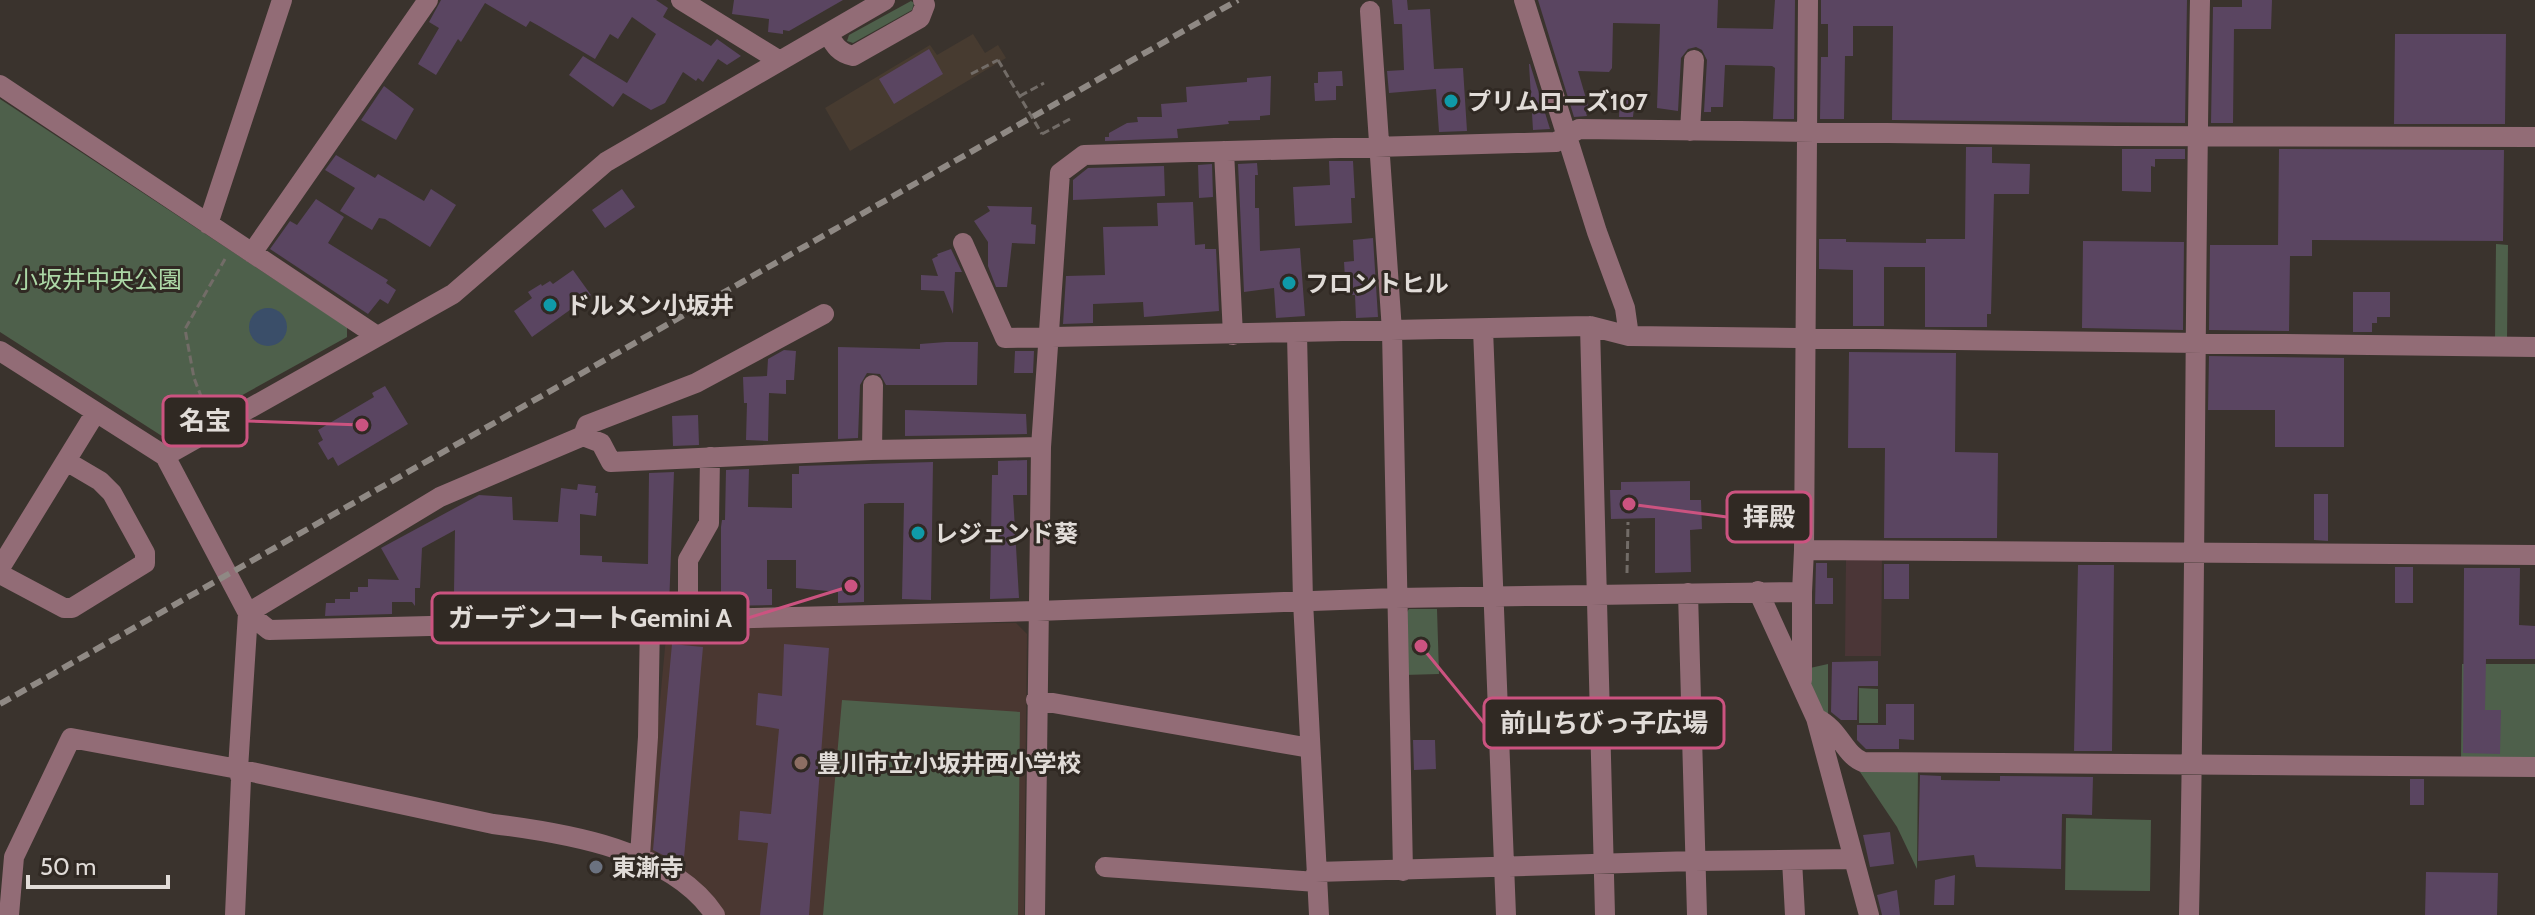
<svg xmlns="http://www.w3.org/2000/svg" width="2535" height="915" font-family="Cabin,'Noto Sans JP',sans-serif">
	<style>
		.built { fill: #473b30 }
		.industrial { fill: #4b3637 }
		.education { fill: #4a3731 }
		.green { fill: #4e604b }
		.water { fill: #3a4e69 }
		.building { fill: #5a4561 }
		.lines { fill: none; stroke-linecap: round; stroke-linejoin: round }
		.path { stroke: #726c67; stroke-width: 3; stroke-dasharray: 8 4; stroke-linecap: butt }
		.minor { stroke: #926c76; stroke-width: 20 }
		.rail { stroke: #8f8984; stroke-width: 6; stroke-dasharray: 12 6; stroke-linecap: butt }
		.path-bridge { stroke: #726c67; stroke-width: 3; stroke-dasharray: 8 4; stroke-linecap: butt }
		.culture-dot { fill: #0f9aa8; stroke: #302923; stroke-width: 3 }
		.education-dot { fill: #8d6e63; stroke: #302923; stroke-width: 3 }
		.worship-dot { fill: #6b7280; stroke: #302923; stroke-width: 3 }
		.labels { text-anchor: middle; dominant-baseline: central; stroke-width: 6; stroke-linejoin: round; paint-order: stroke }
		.poi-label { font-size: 24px; font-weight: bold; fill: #e1dcd8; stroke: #302923; text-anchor: start }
		.park-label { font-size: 24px; fill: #acd8a6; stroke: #302923 }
		.leader { fill: none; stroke: #cb5380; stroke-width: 3 }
		.callout-dot { fill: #cb5380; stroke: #302923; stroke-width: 3 }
		.callout { fill: #302923; stroke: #cb5380; stroke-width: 3 }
		.callout-label { font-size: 26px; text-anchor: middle; font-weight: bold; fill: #e1dcd8 }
	</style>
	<rect width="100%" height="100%" fill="#3a332d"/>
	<path class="built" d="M973,34L985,53L998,45L1006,58L850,151L825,108L930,45L937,55Z"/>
	<path class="industrial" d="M1846,557H1882L1881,656H1845Z"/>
	<path class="education" d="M1016,623L1027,634L1024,915H719L645,861L667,626Z"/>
	<path class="green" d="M911,1L914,3L912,10L853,43L847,41L849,35Z
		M0,99L347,327V337L165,438L0,332Z
		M2496,244L2508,245L2507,340H2495Z
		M1409,609H1437L1439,674L1404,675L1403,618Z
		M1828,664V715L1818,712L1809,694L1810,668Z
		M2462,664H2535V759H2461Z
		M1859,688L1878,689V723H1859Z
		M842,700L1020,712L1018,915H823Z
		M1854,763L1918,767L1917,869L1897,827Z
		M2066,818L2151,820L2150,891L2065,890Z"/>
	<path class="water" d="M249 327a19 19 0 1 1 38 0a19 19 0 1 1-38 0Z"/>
	<path class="building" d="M441,0H656L668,8L663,17L711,46L717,39L741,56L727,65L718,59L703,82L698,78L696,81L683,72L665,103L651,110L623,93L613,107L569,75L583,56L627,83L656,34L632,17L618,39L610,34L595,59L539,26L530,21L526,27L485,3L461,42L458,39L436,75L418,64L439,28L429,22Z
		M734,0H843L789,31L783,30V34L768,32L769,19L732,14Z
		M1392,0H1407L1408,10L1430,9L1434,69L1463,68L1467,131L1439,132L1436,89L1389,93L1387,71L1404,70L1402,24H1394Z
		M1538,0H1718L1717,28L1773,29L1775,0H1795L1794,119H1773L1775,68L1772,66L1725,65L1723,107H1711V112H1704L1707,60L1702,50L1696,47L1688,49L1681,58L1678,111L1657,108L1660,24L1613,23L1612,68L1609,72L1578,71L1590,112L1586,113L1587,116L1574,117Z
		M1821,0H2187L2185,123L1892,120L1893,26H1853V56H1845L1844,119H1820L1821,57H1828V24H1821Z
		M2242,0H2272L2271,29H2234L2233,123H2211L2213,7H2242Z
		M2395,34H2506L2505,124H2394Z
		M929,49L943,74L894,104L879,79Z
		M1529,64H1530L1550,129L1533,130Z
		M1342,71L1343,86H1336V100L1315,101L1314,83H1318V72Z
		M1271,76L1270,115L1260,116V120L1228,121L1229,124L1177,129L1178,138L1105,141V137H1109V133L1127,123L1138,122L1137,117H1162L1161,104L1187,102L1186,87L1247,82V78Z
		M384,86L414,109L396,140L361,120Z
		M1620,96L1635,97L1633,117H1619Z
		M1966,147H1992V163L2030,164L2029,194H1994L1991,314H1987V327H1925V267H1884V326H1853V270L1819,269V239H1846V242L1926,243V239H1965Z
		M2122,149H2185V159H2155V167L2151,166V192L2122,191Z
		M2279,149L2504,150L2503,241L2312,240V256H2290L2289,331L2209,330L2210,245H2278Z
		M336,155L375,178L378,174L424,201L431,189L456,205L430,247L385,219L379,218L372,230L340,211L355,188L325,170Z
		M1329,161H1353L1355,198H1351L1352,223L1295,226L1293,187L1330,185Z
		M1257,163L1258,175H1255V208H1259L1260,251L1300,248L1305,316L1276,318L1274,288L1244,292L1238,164Z
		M1212,164L1213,197L1199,198L1198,165Z
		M1164,166L1165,196L1073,200V180L1088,168Z
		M622,189L635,207L605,228L592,210Z
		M316,199L344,217L328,243L388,280L386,283L396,290L388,304L380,299L368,314L270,249L290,221L297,225Z
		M1193,202L1195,245L1205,244V249H1216L1219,311L1144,317L1143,302L1093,304V323L1063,324L1066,276L1105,275L1103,227L1158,226L1157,203Z
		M987,206L1032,207L1031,224L1036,225L1035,244L1012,243L1007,287H996L988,266V242L974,221L990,211Z
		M1373,238L1378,317L1356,318L1355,295H1346L1344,262L1354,261L1353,240Z
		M2083,241L2184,242L2183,330L2082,328Z
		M951,249L962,272H955L953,314L944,291L921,290V275L938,276L932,259L938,256L937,254Z
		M573,270L591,295L532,337L514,311L532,298L528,292L541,284L542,286L550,281L553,284Z
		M2353,292H2390V317H2377V323H2372V332H2353Z
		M946,342H978L977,385H886L880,374L867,373L860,385L858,438L838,439V347L920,349V344Z
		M784,350L796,351L794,380H786V394L769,393L768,441L746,440L747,403H744L743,377L767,376L768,359Z
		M1015,351H1034L1033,373H1014Z
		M1849,352L1956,353L1955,452L1998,453L1997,538H1884L1885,448H1848Z
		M2209,356L2344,358V447H2275V410H2208Z
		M385,386L408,424L338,466L333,457L328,460L318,443L323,440L318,430L374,397L372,393Z
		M905,410L1026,414L1027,434L905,436Z
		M698,415L699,445L673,446L672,416Z
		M1027,460V495H1013L1019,598L990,599L992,475H998V461Z
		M933,462L931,600L902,599L904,503H869L864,504V602L838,603V592L796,588V560H767V589H772V605L721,606V527L722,520H725L726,470L749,469L748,507L792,508V474H799V466Z
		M674,472L669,607L648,608V600L603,598L600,609L553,610L554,596L454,592L455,530L422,548L420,588H415V606L412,602H392V614L325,616L326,603H335V599H350V592H358V587H368V579L399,580L381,548L479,495L512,497L513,520L558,522L561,488L577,490L578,484L596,486L595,493H598L596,516L580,514V555L602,556V562L648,564L649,473Z
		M1690,481V500H1701L1702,529L1690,530L1691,572L1655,573V518L1611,519L1610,490H1621V482Z
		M2314,494H2328V541L2314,540Z
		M1816,563H1827V578H1833V604H1815Z
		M1884,564H1909V599H1884Z
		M2078,565H2114L2112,751H2074Z
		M2395,567H2413V603H2395Z
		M2464,568H2520L2519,625L2535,626V659H2486L2485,710H2501L2500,754L2463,753Z
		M672,644L703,647L684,858L667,857L653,850Z
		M784,644L829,648L809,915H760L768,843L738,840L740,811L771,814L779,729L756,725L758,693L782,696Z
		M1878,661V686H1858L1857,720H1841L1831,712L1832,662Z
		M1886,704H1914V740L1899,739V749H1866L1857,740V725H1886Z
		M1413,740H1435L1436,769L1414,770Z
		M1920,775L1941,776V780L2000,781V776L2093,777L2092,815L2062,814L2061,869L1976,867L1974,855L1918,861Z
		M2410,779H2424V805H2410Z
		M1890,832L1894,864L1870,867L1863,835Z
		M2426,872L2498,873L2497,915H2425Z
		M1955,875L1954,905H1934L1935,880Z
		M1897,890L1900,915H1882L1877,895Z"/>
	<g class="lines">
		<path class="path" d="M971,74L998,60
			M1020,96L1044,83
			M1042,134L1070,119
			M206,409L194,378L185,329L225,259
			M1627,573L1628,522"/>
		<path class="minor" d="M681,0L780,61
			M1524,0L1597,232L1625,308L1629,336
			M1370,11L1392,331L1403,871
			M828,34C835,46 839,53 853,56L920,18L925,5L923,0
			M0,85L377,336
			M1690,131L1694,60
			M1224,151L1233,335
			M208,224L282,0
			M963,243L1005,338L1590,326L1629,336L2535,347
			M252,253L428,0
			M1590,326L1605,915
			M1483,329L1506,915
			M1297,334L1303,601L1319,915
			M0,351L165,456L248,613L269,630L1037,611L1396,598L1802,592L1804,550L2535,555
			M583,436L587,425L696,383L824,314
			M872,450L873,385
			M165,456L453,294L606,162L885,0
			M1804,550L1808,0
			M0,568L96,412
			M0,574L64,608H72L145,563V553L112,493L100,481L66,461
			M1758,591L1816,718L1869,915
			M1688,593L1697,915
			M688,620V560L709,523L710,457
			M1802,680V592
			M1036,700L1310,748
			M1816,718C1840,729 1844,755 1863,762L2535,767
			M640,856L648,737L650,621
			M1792,860L1795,915
			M1105,867L1317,882
			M1316,872L1694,861L1854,859
			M9,915L14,857L71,738L238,769L493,824C566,833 672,850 715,915
			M235,915L241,779L238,769L248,613L440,497L583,436L601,443L611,462L872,450L1041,447
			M1035,915L1041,447L1060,173L1084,155L1556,142L1579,129L2117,136L2535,137
			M2189,915C2196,610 2194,305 2200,0"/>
		<path class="rail" d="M0,704L1238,0"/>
		<path class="path-bridge" d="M998,60L1042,134"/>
	</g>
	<g class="culture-dot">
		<circle cx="1451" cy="101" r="8"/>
		<circle cx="1289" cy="283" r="8"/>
		<circle cx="550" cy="305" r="8"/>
		<circle cx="918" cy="533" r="8"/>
	</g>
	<circle class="education-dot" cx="801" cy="763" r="8"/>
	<circle class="worship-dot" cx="596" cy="867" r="8"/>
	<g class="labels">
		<g class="poi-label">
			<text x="1467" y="101">プリムローズ107</text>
			<text x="1305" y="283">フロントヒル</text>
			<text x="566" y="305">ドルメン小坂井</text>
			<text x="934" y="533">レジェンド葵</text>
			<text x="817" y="763">豊川市立小坂井西小学校</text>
			<text x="612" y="867">東漸寺</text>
		</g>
		<g class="park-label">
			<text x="98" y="279">小坂井中央公園</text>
		</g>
	</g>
	<path class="leader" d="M362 425L247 421M1629 504L1727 517M851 586L748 618M1421 646L1484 723"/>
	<g class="callout-dot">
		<circle cx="362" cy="425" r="8"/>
		<circle cx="1629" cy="504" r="8"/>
		<circle cx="851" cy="586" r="8"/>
		<circle cx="1421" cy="646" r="8"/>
	</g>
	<g class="callout">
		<rect x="163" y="396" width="84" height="50" rx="8"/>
		<rect x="1727" y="492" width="84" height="50" rx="8"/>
		<rect x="432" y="593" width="316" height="50" rx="8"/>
		<rect x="1484" y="698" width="240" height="50" rx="8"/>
	</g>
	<g class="callout-label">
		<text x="205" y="430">名宝</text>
		<text x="1769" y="526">拝殿</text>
		<text x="590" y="627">ガーデンコートGemini A</text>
		<text x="1604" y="732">前山ちびっ子広場</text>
	</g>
	<path d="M28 875v12h140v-12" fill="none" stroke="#e1dcd8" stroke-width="4"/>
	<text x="40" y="875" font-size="24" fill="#e1dcd8" stroke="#302923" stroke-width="6" paint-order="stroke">50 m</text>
</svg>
